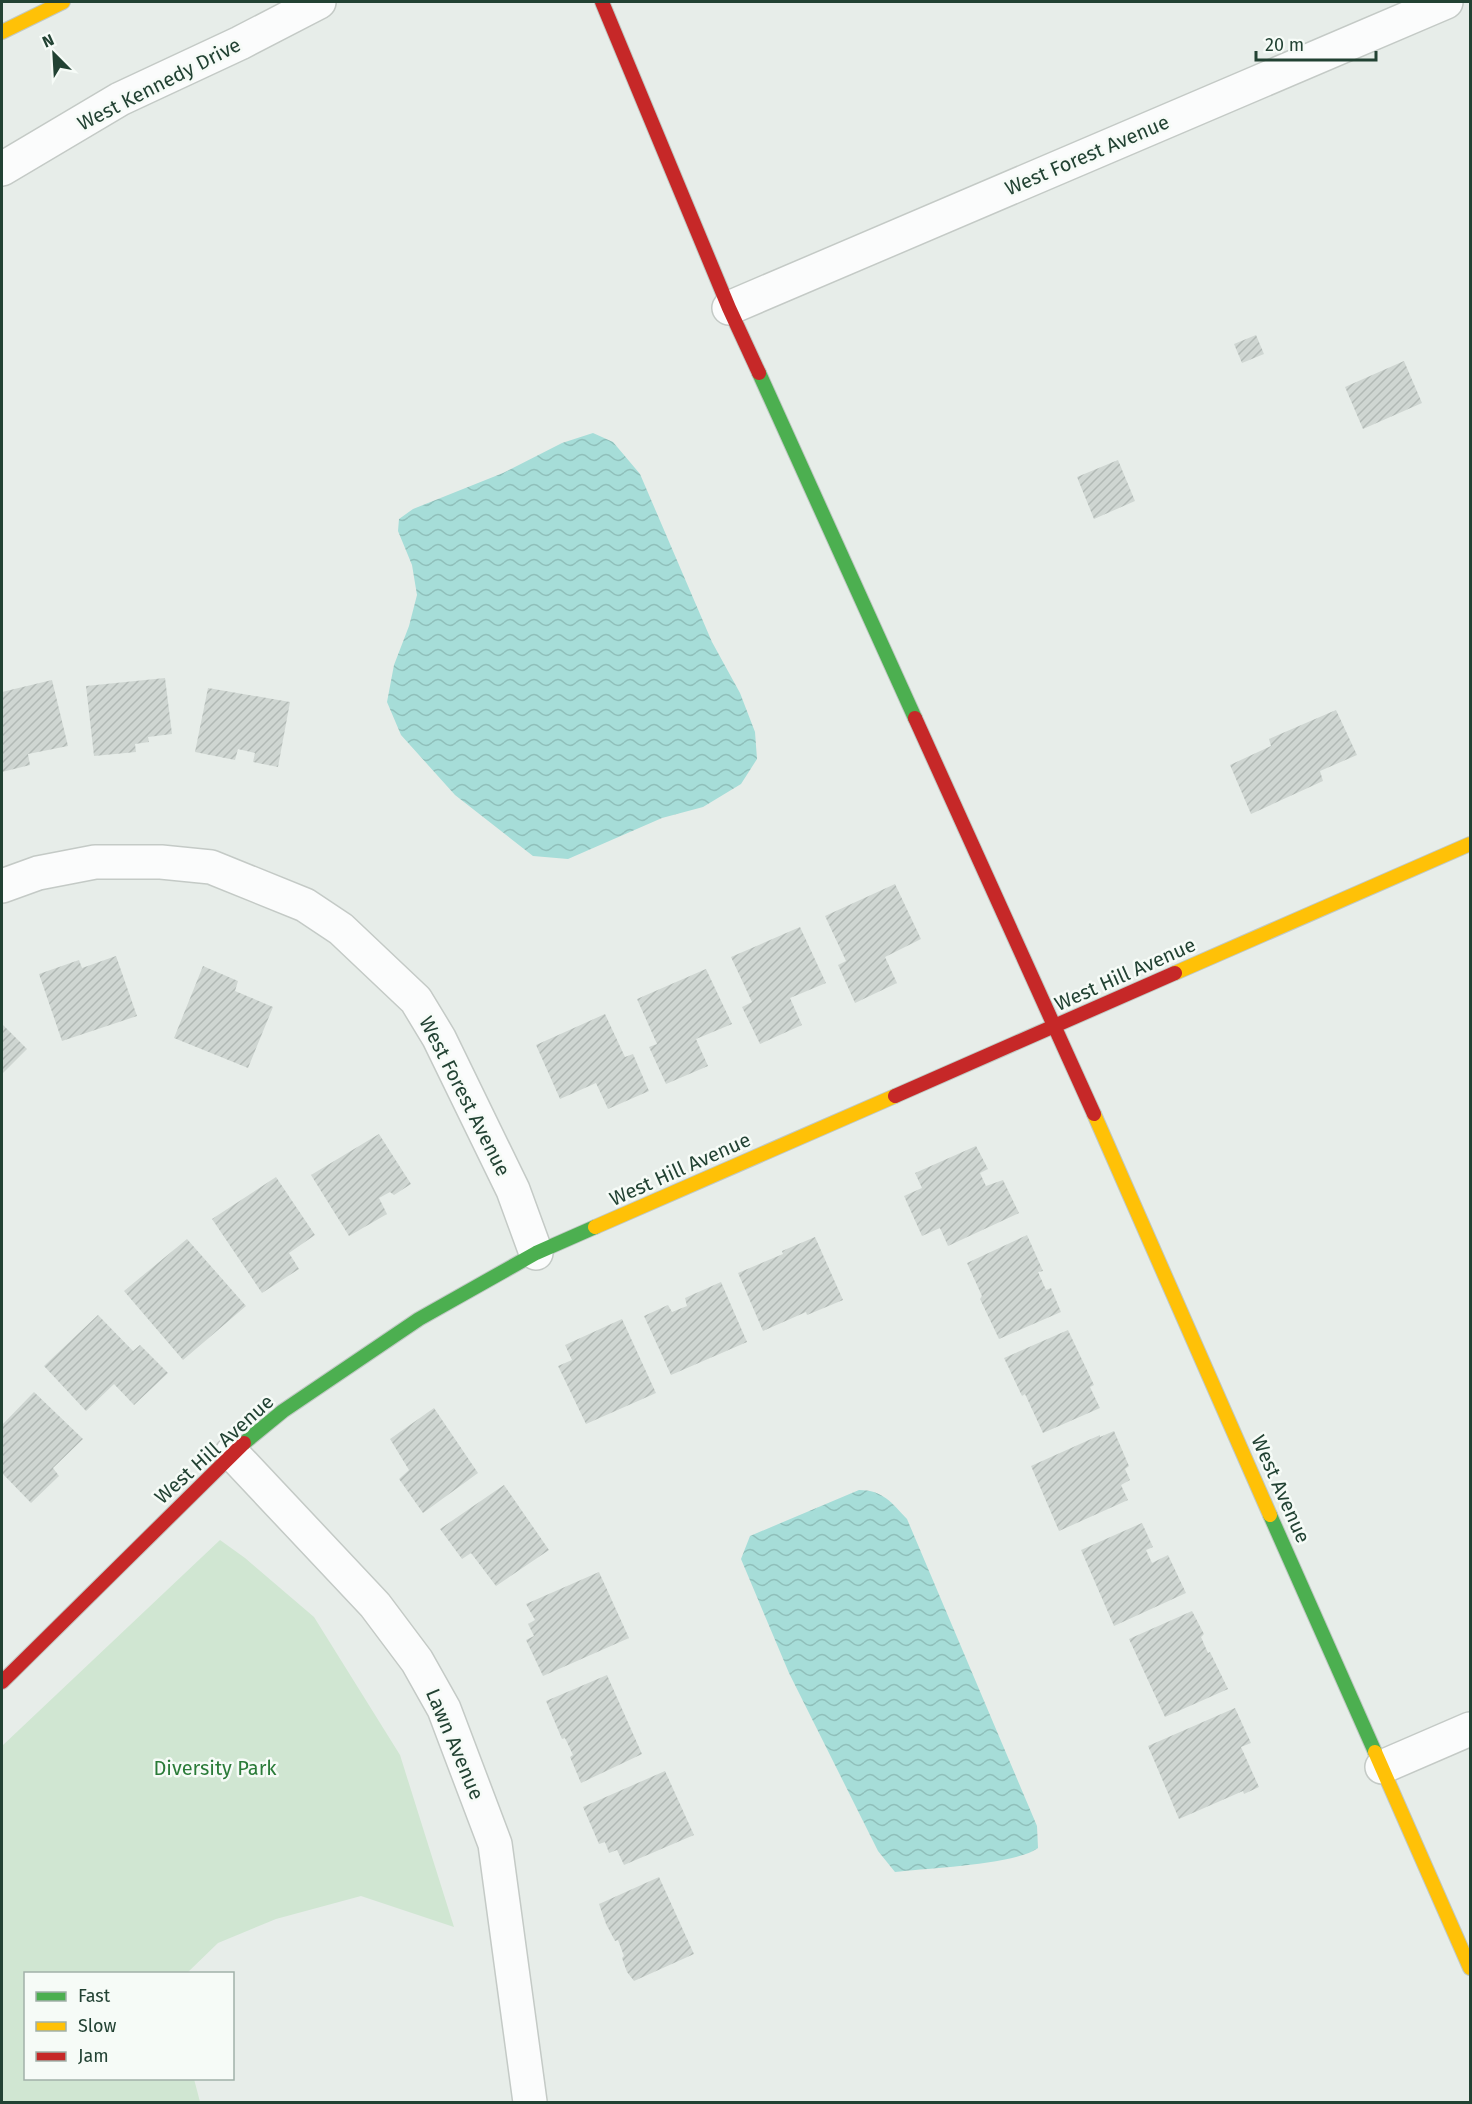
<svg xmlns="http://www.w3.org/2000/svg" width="1472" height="2104" font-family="'Fira Sans',sans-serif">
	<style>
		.park { fill: #d0e6d2 }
		.water { fill: url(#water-waves) }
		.building { fill: url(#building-hatch) }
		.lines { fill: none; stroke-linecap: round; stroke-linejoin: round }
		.street-casing { stroke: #c4cac6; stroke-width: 36 }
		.fast-casing { stroke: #c0c9c4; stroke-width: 16 }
		.slow-casing { stroke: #c0c9c4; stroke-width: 16 }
		.jam-casing { stroke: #c0c9c4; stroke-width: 16 }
		.street { stroke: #fbfcfc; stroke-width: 33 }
		.fast { stroke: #4caf50; stroke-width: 14 }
		.slow { stroke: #ffc107; stroke-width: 14 }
		.jam { stroke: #c62828; stroke-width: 14 }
		.labels { text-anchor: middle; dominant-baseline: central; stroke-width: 5; stroke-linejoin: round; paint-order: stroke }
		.street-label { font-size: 20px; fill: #224233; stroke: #f6fbf7 }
		.park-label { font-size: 20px; fill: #2a7b38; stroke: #f6fbf7 }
	</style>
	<defs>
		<pattern id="water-waves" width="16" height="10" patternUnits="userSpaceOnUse" patternTransform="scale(1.5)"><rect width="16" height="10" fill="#a6ddd8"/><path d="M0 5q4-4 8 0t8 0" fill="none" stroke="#8fbfba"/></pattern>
		<pattern id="building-hatch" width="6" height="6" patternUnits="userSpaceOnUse" patternTransform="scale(1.5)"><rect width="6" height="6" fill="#cfd6d2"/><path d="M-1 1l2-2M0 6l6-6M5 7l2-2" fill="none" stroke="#b1b9b5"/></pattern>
	</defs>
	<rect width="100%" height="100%" fill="#e7ede9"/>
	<path class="park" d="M220,1540L245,1558L314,1617L400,1755L454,1927L361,1896L276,1919L218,1943L187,1973L26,1974V2078L194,2079L200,2102H2V1746Z"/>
	<path class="water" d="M593,433L613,442L640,474L712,642L740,693L755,732L757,759L741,784L703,807L662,818L568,859L533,856L455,795L401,735L387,702L394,665L409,626L417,595L412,565L398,531L399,519L413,509L503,473L562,443Z
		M859,1490C883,1490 892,1503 907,1519L1037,1826L1038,1848C1015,1865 927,1868 895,1872L878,1851L789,1673L741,1559L750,1536Z"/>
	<path class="building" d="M1256,335L1264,354L1242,363L1234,344Z
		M1404,361L1422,403L1363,429L1345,387Z
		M1118,460L1135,501L1094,519L1077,477Z
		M165,678L172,734L148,737L149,742L135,744L136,752L94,756L86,686Z
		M52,680L68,746L28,754L30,765L2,772V692Z
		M208,688L290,702L278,767L253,762L255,753L238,749L235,760L195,752Z
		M1336,710L1357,755L1320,771L1323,781L1251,814L1230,765L1271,746L1269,739Z
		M895,884L921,939L885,957L897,983L855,1003L838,965L846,961L825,916Z
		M800,927L826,983L790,998L802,1025L760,1044L742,1007L752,1002L731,957Z
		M116,956L137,1016L62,1041L39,974L79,960L82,968Z
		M203,966L238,981L235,991L273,1007L248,1068L174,1038Z
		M706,969L732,1024L696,1039L708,1066L666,1084L649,1047L657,1044L637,999Z
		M605,1014L625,1057L633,1054L649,1091L608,1109L596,1083L560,1099L536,1045Z
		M2,1024L27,1049L2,1074Z
		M379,1134L411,1184L394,1195L390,1192L379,1198L387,1214L349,1236L311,1175Z
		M976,1146L988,1169L980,1173L986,1186L1003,1180L1019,1213L948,1246L940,1228L922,1236L904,1196L922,1188L915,1173Z
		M276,1177L315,1235L289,1253L299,1269L262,1293L212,1219Z
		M1027,1235L1043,1271L1038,1272L1046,1290L1051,1288L1061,1312L999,1339L980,1299L982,1296L967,1263Z
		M815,1237L843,1300L807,1315L806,1312L763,1331L738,1273L783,1254L782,1251Z
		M187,1239L246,1306L183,1360L124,1291Z
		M721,1282L747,1342L671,1375L644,1316L668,1305L672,1312L687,1306L685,1298Z
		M98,1315L133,1351L140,1345L168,1373L134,1405L114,1384L86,1411L44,1366Z
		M622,1319L656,1393L586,1424L558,1366L572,1360L565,1345Z
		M1068,1330L1094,1385L1090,1387L1100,1408L1043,1433L1025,1394L1022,1396L1004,1358Z
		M34,1392L83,1439L53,1468L59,1476L31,1503L2,1473V1425Z
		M434,1408L478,1473L423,1513L399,1479L409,1470L390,1439Z
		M1114,1431L1129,1466L1125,1469L1130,1480L1121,1485L1128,1500L1059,1531L1031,1466L1100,1435V1437Z
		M504,1485L549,1550L496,1586L471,1553L462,1559L440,1529Z
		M1142,1523L1153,1547L1146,1550L1152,1563L1168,1555L1186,1593L1114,1626L1081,1550Z
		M599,1572L629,1638L543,1676L526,1640L534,1636L528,1624L535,1620L526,1604Z
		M1192,1611L1204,1634L1201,1637L1208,1653L1210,1652L1228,1689L1165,1717L1129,1639Z
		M607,1675L642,1754L581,1783L570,1757L573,1755L565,1738L562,1739L546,1701Z
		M1235,1708L1251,1743L1241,1747L1259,1787L1244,1794L1243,1791L1179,1819L1148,1746Z
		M665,1771L694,1835L624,1865L617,1850L609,1853L605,1842L599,1844L583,1807Z
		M659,1877L694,1954L634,1981L627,1972L622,1958L624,1956L618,1940L615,1941L606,1924L599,1904Z"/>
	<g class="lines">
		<defs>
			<path id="street" d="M2,169L120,99L240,43L319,2
				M729,308L1446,2
				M2,886L38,873L95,862H161L211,867L305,905L341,929L416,1000L439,1038L513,1190L536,1253
				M232,1453L375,1605L417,1661L444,1709L495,1844L530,2102
				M1382,1767L1470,1729"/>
			<path id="fast" d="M759,373L915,718
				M244,1443L283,1411L419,1319L536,1253L595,1227
				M1270,1515L1375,1752"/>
			<path id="slow" d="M2,32L63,2
				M1175,973L1470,844
				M1094,1114L1270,1515
				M595,1227L895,1096
				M1375,1752L1470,1968"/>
			<path id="jam" d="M602,2L729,308L759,373
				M915,718L1094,1114
				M895,1096L1175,973
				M2,1682L244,1443"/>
		</defs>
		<use href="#street" class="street-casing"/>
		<use href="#fast" class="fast-casing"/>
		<use href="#slow" class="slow-casing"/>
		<use href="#jam" class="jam-casing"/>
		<use href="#street" class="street"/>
		<use href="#fast" class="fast"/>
		<use href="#slow" class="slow"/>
		<use href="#jam" class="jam"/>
	</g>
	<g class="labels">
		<g class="street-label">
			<text transform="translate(159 84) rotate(-27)">West Kennedy Drive</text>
			<text transform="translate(1087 155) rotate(-23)">West Forest Avenue</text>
			<text transform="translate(1125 974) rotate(-24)">West Hill Avenue</text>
			<text transform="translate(465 1096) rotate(63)">West Forest Avenue</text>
			<text transform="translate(680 1169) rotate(-24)">West Hill Avenue</text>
			<text transform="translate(214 1449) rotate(-42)">West Hill Avenue</text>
			<text transform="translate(1281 1489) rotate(66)">West Avenue</text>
			<text transform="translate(455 1744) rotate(67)">Lawn Avenue</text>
		</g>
		<g class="park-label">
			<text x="215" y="1768">Diversity Park</text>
		</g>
	</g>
	<rect width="1472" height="2104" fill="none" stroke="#224233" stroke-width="6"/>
	<rect x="24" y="1972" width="210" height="108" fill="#f6fbf7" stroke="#a1b1a9" stroke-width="1.5"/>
	<rect x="36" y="1992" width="30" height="9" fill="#4caf50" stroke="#a1b1a9" stroke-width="1.5"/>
	<text x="78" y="2002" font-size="18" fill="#224233">Fast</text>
	<rect x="36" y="2022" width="30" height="9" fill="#ffc107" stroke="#a1b1a9" stroke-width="1.5"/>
	<text x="78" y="2032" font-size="18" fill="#224233">Slow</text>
	<rect x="36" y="2052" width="30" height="9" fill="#c62828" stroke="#a1b1a9" stroke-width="1.5"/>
	<text x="78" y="2062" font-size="18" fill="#224233">Jam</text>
	<g transform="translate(54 54) rotate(336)" stroke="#f6fbf7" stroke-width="4.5" paint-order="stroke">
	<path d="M0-4.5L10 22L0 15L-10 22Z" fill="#224233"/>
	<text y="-9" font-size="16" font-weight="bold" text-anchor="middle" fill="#224233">N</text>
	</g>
	<path d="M1256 51v9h120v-9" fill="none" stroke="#224233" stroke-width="3"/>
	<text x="1265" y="51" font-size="18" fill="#224233" stroke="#f6fbf7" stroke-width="4.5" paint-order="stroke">20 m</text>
</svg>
